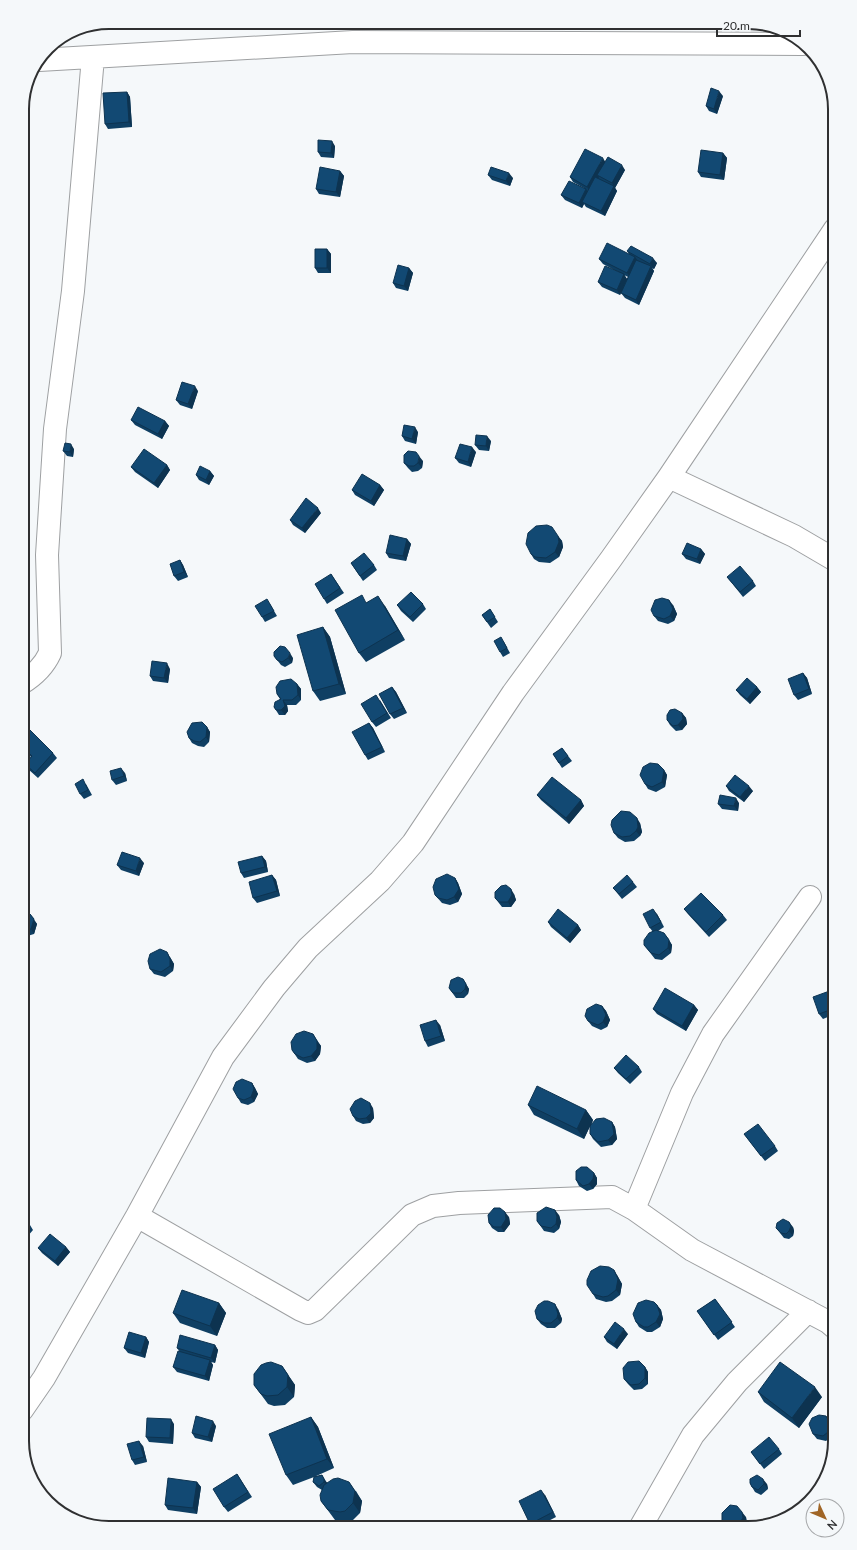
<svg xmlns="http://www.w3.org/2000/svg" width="857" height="1550" font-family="Lato,sans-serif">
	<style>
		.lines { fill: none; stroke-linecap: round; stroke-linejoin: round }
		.minor-casing { stroke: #9ea0a2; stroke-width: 24 }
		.minor { stroke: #fff; stroke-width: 22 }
		.wall { fill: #0f3f63; fill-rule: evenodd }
		.shaded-wall { fill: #0d3350 }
		.building { fill: #124973; stroke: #0d3350 }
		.rim { fill: none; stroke: #2f3031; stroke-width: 2 }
	</style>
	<rect width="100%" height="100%" fill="#f5f8fa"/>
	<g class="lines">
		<defs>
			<path id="minor" d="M39,60L353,42L803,44
				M669,477L794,536L835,560
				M22,683C35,675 44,666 50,653L47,555L55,429L73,291L93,57
				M634,1209L682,1093L713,1034L810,897
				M137,1216L301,1310L308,1313L315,1310L412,1215L433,1206L459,1203L612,1197L634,1209L692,1250L828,1322L835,1328
				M22,1410L44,1378L137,1216L223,1057L274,988L308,948L380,881L413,843L513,693L611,559L669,477L835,229
				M640,1528L693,1435L737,1382L808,1311"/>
		</defs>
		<use href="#minor" class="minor-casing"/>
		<use href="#minor" class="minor"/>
	</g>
	<path class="wall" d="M127,92L130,97L132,127L108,129L105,124Z
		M723,96L717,114L709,111L706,106Z
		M335,146L334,158L321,157L318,152Z
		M723,153L727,158L724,180L701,177L698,172Z
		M605,162L625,170L615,188L617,191L605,216L586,207L584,204L582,208L565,200L561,195L584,188L573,182L570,177Z
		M340,171L344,176L340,197L319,194L316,189Z
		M488,175L513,178L510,186L492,180Z
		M327,249L331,254V273H318L315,268Z
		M627,251L657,263L654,269L652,268L654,271L639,305L625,298L621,293L620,295L602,287L598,282L618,272L603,264L599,259L629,254ZM624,275L628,277L627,279Z
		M409,268L413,273L408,291L396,288L393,283Z
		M198,391L192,409L180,405L176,400Z
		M131,420L165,421L169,426L162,439L135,425Z
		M418,432L416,444L405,441L402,436Z
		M491,441L489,451L479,450L475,445Z
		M74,449L73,457L67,456L63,451Z
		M476,452L471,467L459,463L455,458Z
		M423,461L422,468L418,471L412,472L408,468L404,463Z
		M167,465L170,470L158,488L135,472L131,467Z
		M210,471L214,476L209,485L199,480L196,475Z
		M380,485L384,490L374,506L355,495L352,490Z
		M321,513L305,533L293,525L290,520Z
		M558,536L562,541L563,547L559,557L550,563L539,562L534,559L531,554Z
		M407,539L411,544L406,561L389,558L386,553Z
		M701,549L705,554L700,564L686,559L682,554Z
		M180,560L183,565L188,577L178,581L174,576Z
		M351,563L374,565L377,570L363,581Z
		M331,574L344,593L327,604L324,599Z
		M727,577L753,581L756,586L743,597Z
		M367,602L385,606L405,640L366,662L359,653Z
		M270,604L277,616L265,622L262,617Z
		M423,604L426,609L413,622L401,611L397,605Z
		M673,605L677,614L674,621L668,624L658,621L654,616Z
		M490,609L498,622L491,628L482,615Z
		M323,627L330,637L346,694L320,701L313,691Z
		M504,642L510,653L503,657L500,652Z
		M274,656L293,658L292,663L285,667L281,665Z
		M170,669L168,683L153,681L150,676Z
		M803,673L807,678L812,694L798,700L794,695Z
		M297,684L301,689V700L296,705H287L288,711L285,715H279L274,707L280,699L277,694Z
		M392,687L396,692L407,713L394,719L390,714Z
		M757,687L761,692L750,704L740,695L736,690Z
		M380,700L391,718L376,727L372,722Z
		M682,713L686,718L687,724L682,730L676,731L670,725L667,720Z
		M369,723L373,728L385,752L368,760L365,755Z
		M207,727L210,732L209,742L204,747L198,746L192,743L189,738Z
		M22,729L53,753L57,758L38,778L28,769L25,764L31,757L22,748Z
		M562,748L572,761L562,768L553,754Z
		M664,770L667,775L665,787L656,792L648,789L645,784Z
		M125,773L127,781L116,785L112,780Z
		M86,784L92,795L84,799L80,794Z
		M726,786L753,791L744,802L729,791Z
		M537,795L581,800L584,806L569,824L541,800Z
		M739,803L738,811L722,809L718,804Z
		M640,823L642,832L640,836L634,841L625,842L618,838L614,833Z
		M262,856L266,861L268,872L244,878L241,873Z
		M144,863L139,876L121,870L117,865Z
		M272,875L276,880L280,896L257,903L253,898Z
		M455,878L458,883L462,894L458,902L450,905L442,903L435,895Z
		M633,882L637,887L622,899L613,888Z
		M514,894L516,900L511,907H502L495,898Z
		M684,909L723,915L727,920L709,937L688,914Z
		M22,911L30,914L37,924L34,934L24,937L22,936Z
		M657,914L664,927L658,931L668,938L672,945L671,953L662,960L655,959L644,945L653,932L650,928Z
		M548,922L578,925L581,930L570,943L551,927Z
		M170,957L174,964L173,971L165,977L154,974L150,969Z
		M463,979L469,989L468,994L464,998H456L449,988Z
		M835,989V1014L823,1019L819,1014Z
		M694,1005L698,1010L686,1031L657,1014L653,1009Z
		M602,1006L606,1011L610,1020L607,1027L601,1030L592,1026L588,1021Z
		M440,1025L445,1041L428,1047L425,1041Z
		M313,1034L321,1046L320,1054L315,1061L307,1063L298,1059L292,1050Z
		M639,1067L642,1072L630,1084L618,1073L614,1068Z
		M252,1083L255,1088L258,1094L254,1102L248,1105L241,1103L238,1098Z
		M528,1105L586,1110L593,1120L591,1126L612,1122L615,1127L617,1139L612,1145L601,1147L593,1139L590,1134V1126L584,1139L534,1115Z
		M373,1108L374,1118L370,1123L363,1124L356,1121L353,1116Z
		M744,1134L775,1146L778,1151L765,1161Z
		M594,1173L597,1178V1184L593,1189L587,1191L579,1186L576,1180Z
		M559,1215L561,1222L559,1229L554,1233L544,1231L537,1221Z
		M509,1217L510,1224L504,1232H498L492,1228L489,1223Z
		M22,1218L30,1225L33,1230L27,1237L22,1233Z
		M793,1227L794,1231L793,1236L789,1239L784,1238L776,1228Z
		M66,1247L70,1252L58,1266L42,1253L38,1248Z
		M617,1275L622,1284L620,1295L612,1301L606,1302L596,1299L593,1294Z
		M715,1299L735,1327L718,1340L697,1311Z
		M219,1303L226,1313L217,1336L180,1323L173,1313Z
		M657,1305L661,1310L663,1319L660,1327L652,1332H647L639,1327L636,1322Z
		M558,1309L562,1319L561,1323L555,1328H547L541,1324L537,1319Z
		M628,1334L617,1349L607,1342L604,1337Z
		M146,1337L149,1342L145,1358L128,1353L124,1348Z
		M215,1345L218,1350L215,1363L211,1362L213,1365L209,1381L177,1372L173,1367L180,1352L177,1348Z
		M282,1366L295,1385L294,1397L285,1405L274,1406L268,1404L254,1385Z
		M645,1367L648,1372V1384L642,1389L634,1390L628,1384L624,1379Z
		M758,1392L822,1397L799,1428L764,1402Z
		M311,1417L318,1427L334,1468L314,1477L322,1475L327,1483L356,1491L362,1501L360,1513L352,1521L346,1522L335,1520L321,1501L322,1490L317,1487L313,1482L314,1477L293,1485L286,1475Z
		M174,1424L173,1444L149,1442L146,1437Z
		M216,1426L212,1442L195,1438L192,1433Z
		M834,1428L831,1437L826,1441L817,1439L813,1434Z
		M143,1446L147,1462L135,1465L132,1460Z
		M779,1449L782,1454L764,1469L751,1452Z
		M237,1474L252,1497L228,1512L224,1507Z
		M197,1482L201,1487L197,1514L168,1510L165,1505Z
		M750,1483L767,1484L768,1489L761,1495L755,1492L752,1487Z
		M545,1495L556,1517L535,1528H533L530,1524Z
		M746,1517L747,1524L743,1528H729L726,1526L722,1521Z"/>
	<path class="shaded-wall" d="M719,91L723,96L717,114L714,109Z
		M127,92L130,97L132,127L129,122Z
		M332,141L335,146L334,158L331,153Z
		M723,153L727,158L724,180L720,175Z
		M603,158L606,163L597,175L599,177L591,192L587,187Z
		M622,165L625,170L615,188L612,183Z
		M340,171L344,176L340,197L336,192Z
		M509,173L513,178L510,186L506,181Z
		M614,186L617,191L605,216L601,211Z
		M586,189L589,194L582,202L584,204L582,208L579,203Z
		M327,249L331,254V273L327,268Z
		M635,257L639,262L631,278L627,273Z
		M653,258L657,263L654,269L650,264Z
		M651,266L654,271L639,305L636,300Z
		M409,268L413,273L408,291L404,286Z
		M624,274L627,279L620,295L617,290Z
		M195,386L198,391L192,409L188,404Z
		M165,421L169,426L162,439L158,434Z
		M415,427L418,432L416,444L412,439Z
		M487,436L491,441L489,451L486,446Z
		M71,444L74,449L73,457L70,452Z
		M472,447L476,452L471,467L468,462Z
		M419,456L423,461L422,468L418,463Z
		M167,465L170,470L158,488L154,483Z
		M210,471L214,476L209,485L206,480Z
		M380,485L384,490L374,506L371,501Z
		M318,508L321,513L305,533L302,528Z
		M558,536L562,541L563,547L559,557L555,552Z
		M407,539L411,544L406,561L403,556Z
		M701,549L705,554L700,564L697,559Z
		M180,560L183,565L188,577L184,572Z
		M378,596L385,606L405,640L398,630Z
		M669,600L673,605L677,614L674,621L670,616Z
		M323,627L330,637L346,694L339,684Z
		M290,653L293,658L292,663L288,658Z
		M167,663L170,669L168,683L164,678Z
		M803,673L807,678L812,694L809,689Z
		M297,684L301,689V700L298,695Z
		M392,687L396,692L407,713L403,708Z
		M757,687L761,692L750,704L747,699Z
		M283,700L287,705L288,711L285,715L281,710Z
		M682,713L686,718L687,724L682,730L678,725Z
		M369,723L373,728L385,752L382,747Z
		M207,727L210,732L209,742L206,737Z
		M121,768L125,773L127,781L124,776Z
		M664,770L667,775L665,787L662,782Z
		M749,786L753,791L744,802L740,797Z
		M736,798L739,803L738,811L734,806Z
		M581,800L584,806L569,824L566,818Z
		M637,818L640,823L642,832L640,836L636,831Z
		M262,856L266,861L268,872L265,867Z
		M140,858L144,863L139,876L136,871Z
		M272,875L276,880L280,896L277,891Z
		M455,878L458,883L462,894L458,902L454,897Z
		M511,889L514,894L516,900L511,907L508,902Z
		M653,909L657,914L664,927L661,922Z
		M30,914L37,924L34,934L31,929Z
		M578,925L581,930L570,943L567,938Z
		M664,933L672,945L671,953L668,948Z
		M167,952L174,964L173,971L170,966Z
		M463,979L469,989L468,994L465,989Z
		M694,1005L698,1010L686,1031L682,1026Z
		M602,1006L606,1011L610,1020L607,1027L603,1022Z
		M436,1020L440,1025L445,1041L441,1036Z
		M317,1041L321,1046L320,1054L315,1061L311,1056Z
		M252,1083L255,1088L258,1094L254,1102L251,1097Z
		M370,1103L373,1108L374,1118L370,1123L366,1118Z
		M586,1110L593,1120L584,1139L577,1129Z
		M612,1122L615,1127L617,1139L612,1145L608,1140Z
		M594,1173L597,1178V1184L593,1189L589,1184Z
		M555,1210L559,1215L561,1222L559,1229L556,1224Z
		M505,1212L509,1217L510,1224L504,1232L501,1227Z
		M789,1222L793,1227L794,1231L793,1236L789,1231Z
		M66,1247L70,1252L58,1266L55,1261Z
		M614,1270L617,1275L622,1284L620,1295L616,1290Z
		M219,1303L226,1313L217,1336L210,1326Z
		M555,1304L558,1309L562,1319L561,1323L557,1318Z
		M657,1305L661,1310L663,1319L660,1327L656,1322Z
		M624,1329L628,1334L617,1349L614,1344Z
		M146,1337L149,1342L145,1358L141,1353Z
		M215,1345L218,1350L215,1363L211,1358Z
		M210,1360L213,1365L209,1381L205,1376Z
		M282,1366L295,1385L294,1397L287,1387Z
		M645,1367L648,1372V1384L645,1378Z
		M815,1387L822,1397L799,1428L792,1418Z
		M826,1416L834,1428L831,1437L828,1432Z
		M311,1417L318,1427L334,1468L327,1459Z
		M171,1419L174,1424L173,1444L170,1438Z
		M213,1421L216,1426L212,1442L208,1437Z
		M139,1441L143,1446L147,1462L144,1457Z
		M324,1479L328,1484L327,1487L324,1482Z
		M763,1479L767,1484L768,1489L764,1484Z
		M197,1482L201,1487L197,1514L193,1508Z
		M349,1482L362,1501L360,1513L353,1503Z
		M541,1490L545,1495L556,1517L553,1512Z
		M742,1512L746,1517L747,1524L743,1528H738L737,1526Z"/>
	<path class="building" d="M711,88L719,91L714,109L706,106Z
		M127,92L129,122L105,124L103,93Z
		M318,140L332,141L331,153L318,152Z
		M585,149L603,158L587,187L570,177Z
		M701,150L723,153L720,175L698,172Z
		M608,157L622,165L612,183L597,175Z
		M320,167L340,171L336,192L316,189Z
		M491,167L509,173L506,181L488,175Z
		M595,177L614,186L601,211L582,202Z
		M569,181L586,189L579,203L561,195Z
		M607,243L635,257L627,273L599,259Z
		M631,246L653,258L650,264L627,251Z
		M315,249H327V268H315Z
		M636,260L651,266L636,300L621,293Z
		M398,265L409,268L404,286L393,283Z
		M605,266L624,274L617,290L598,282Z
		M182,382L195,386L188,404L176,400Z
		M138,407L165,421L158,434L131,420Z
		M404,425L415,427L412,439L402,436Z
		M476,435L487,436L486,446L475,445Z
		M65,443L71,444L70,452L63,451Z
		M460,444L472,447L468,462L455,458Z
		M144,449L167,465L154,483L131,467Z
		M408,451L416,452L419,456L418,463L414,466H409L404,463V455Z
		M200,466L210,471L206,480L196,475Z
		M362,474L380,485L371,501L352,490Z
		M306,498L318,508L302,528L290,520Z
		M547,525L552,527L558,536L559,542L555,552L546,558L535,557L531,554L526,544L528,533L536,526Z
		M390,535L407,539L403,556L386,553Z
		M687,543L701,549L697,559L682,554Z
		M364,553L374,565L360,576L351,563Z
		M180,560L184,572L174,576L170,564Z
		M740,566L753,581L740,592L727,577Z
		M331,574L340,588L324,599L315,584Z
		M411,592L423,604L410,617L397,605Z
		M362,595L366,603L378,596L398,630L359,653L335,610Z
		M662,598L669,600L673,609L670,616L664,619L654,616L651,610L655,600Z
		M267,599L274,611L262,617L255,606Z
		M490,609L495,617L487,622L482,615Z
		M323,627L339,684L313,691L297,635Z
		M501,637L507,648L500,652L494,641Z
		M280,646L285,647L290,653L288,658L282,662L277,660L274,656V652Z
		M152,661L167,663L164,678L150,676Z
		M803,673L809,689L794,695L788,679Z
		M747,678L757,687L747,699L736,690Z
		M291,679L297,684L298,695L292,700H283L285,706L281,710H276L274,707L275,702L281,699L277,694L276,687L280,681Z
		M392,687L403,708L390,714L379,694Z
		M376,695L387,713L372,722L361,704Z
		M675,709L682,713L683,719L678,725L673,726L667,720V715L670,710Z
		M202,722L207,727L206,737L200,742L194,741L189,738L187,732L192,723Z
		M369,723L382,747L365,755L352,732Z
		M26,726L53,753L35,773L25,764L32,756L22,746V729Z
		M562,748L568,756L559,763L553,754Z
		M650,763L658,764L664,770L662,782L652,787L645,784L640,775L643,767Z
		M121,768L124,776L112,780L110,771Z
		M735,775L749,786L740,797L726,786Z
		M552,777L581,800L566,818L537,795Z
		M83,779L88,790L80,794L75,784Z
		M720,795L736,798L734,806L718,804Z
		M621,811L630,812L637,818L638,827L636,831L630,836L622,837L614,833L611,825L612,820Z
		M122,852L140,858L136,871L117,865Z
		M262,856L265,867L241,873L238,862Z
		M447,874L455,878L459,889L454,897L447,900L438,898L435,895L433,887L436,879Z
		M272,875L277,891L253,898L249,882Z
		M627,875L633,882L619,894L613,888Z
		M506,885L511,889L512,895L508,902H499L495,898V892L501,886Z
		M701,893L723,915L706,932L684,909Z
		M558,909L578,925L567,938L548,922Z
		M653,909L661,922L650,928L643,914Z
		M22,911H24L30,914L34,919L31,929L22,932Z
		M656,930L664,933L669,940L668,948L659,955L651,953L644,945V940L649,933Z
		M160,949L167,952L170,959V966L161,972L150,969L148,961L150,954Z
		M458,977L463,979L466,984L465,989L461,993H453L449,988L451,980Z
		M665,988L694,1005L682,1026L653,1009Z
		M835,989V1008L819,1014L813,997Z
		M596,1004L602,1006L606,1015L603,1022L598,1025L588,1021L585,1016L587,1009Z
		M436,1020L441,1036L425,1041L420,1025Z
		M304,1031L313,1034L317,1041V1049L311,1056L303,1058L295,1054L292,1050L291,1042L296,1034Z
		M626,1055L639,1067L626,1079L614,1068Z
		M242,1079L252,1083L254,1089L251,1097L244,1100L238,1098L233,1089L236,1082Z
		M537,1086L586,1110L577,1129L528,1105Z
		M361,1098L370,1103L371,1113L366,1118L359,1119L353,1116L350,1109L355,1101Z
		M604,1118L612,1122L614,1134L608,1140L598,1142L590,1134V1126L596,1119Z
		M758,1124L775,1146L761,1156L744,1134Z
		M581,1167H587L594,1173L593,1179L589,1184L583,1186L576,1180V1171Z
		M546,1207L555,1210L557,1217L556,1224L551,1228L541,1226L537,1221V1213Z
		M494,1208H500L505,1212L506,1219L501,1227H494L489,1223L488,1215Z
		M22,1218L30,1225L23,1232L22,1231Z
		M783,1219L789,1222L791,1226L789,1231L786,1234L781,1233L776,1228L777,1223Z
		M50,1234L66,1247L55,1261L38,1248Z
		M600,1266L609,1267L614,1270L618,1279L616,1290L608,1296L603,1297L593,1294L587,1285V1280L591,1271Z
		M182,1290L219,1303L210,1326L173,1313Z
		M715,1299L732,1322L714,1335L697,1311Z
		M646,1300L654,1302L657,1305L660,1314L656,1322L648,1327H644L636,1322L633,1314L638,1303Z
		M544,1301H548L555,1304L558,1314L557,1318L551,1323H544L537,1319L535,1311L538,1305Z
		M615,1322L624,1329L614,1344L604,1337Z
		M129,1332L146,1337L141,1353L124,1348Z
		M180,1335L215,1345L211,1358L177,1348Z
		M178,1351L210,1360L205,1376L173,1367Z
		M639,1361L645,1367V1378L639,1384L631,1385L624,1379L623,1368L628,1362Z
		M271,1362L282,1366L288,1375L287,1387L278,1395L267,1396L261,1394L254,1385V1374L261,1365L266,1363Z
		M780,1362L815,1387L792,1418L758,1392Z
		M819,1415L826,1416L830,1423L828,1432L823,1436L813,1434L809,1424L812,1418Z
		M196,1416L213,1421L208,1437L192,1433Z
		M311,1417L327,1459L286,1475L269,1434Z
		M147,1418L171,1419L170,1438L146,1437Z
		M769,1437L779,1449L760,1464L751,1452Z
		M139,1441L144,1457L132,1460L127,1444Z
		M237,1474L248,1492L224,1507L213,1489Z
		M322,1475L324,1479V1482L319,1486L313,1482L314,1477Z
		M757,1475L763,1479L764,1484L758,1490L752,1487L750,1483V1479Z
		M168,1478L197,1482L193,1508L165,1505Z
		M338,1478L349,1482L355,1491L353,1503L345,1511L340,1512L328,1510L321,1501L320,1495L324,1485L333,1479Z
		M541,1490L553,1512L530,1524L519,1501Z
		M730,1505L737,1506L742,1512L743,1518L737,1526L731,1527L722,1521V1513Z"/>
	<path d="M0 0H857V1550H0ZM109 29H748A80 80 0 0 1 828 109V1441A80 80 0 0 1 748 1521H109A80 80 0 0 1 29 1441V109A80 80 0 0 1 109 29Z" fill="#f5f8fa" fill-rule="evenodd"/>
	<path class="rim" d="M109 29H748A80 80 0 0 1 828 109V1441A80 80 0 0 1 748 1521H109A80 80 0 0 1 29 1441V109A80 80 0 0 1 109 29Z"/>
	<g transform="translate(825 1518) rotate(134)"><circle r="19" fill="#f5f8fa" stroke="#a6a8aa"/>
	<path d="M0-3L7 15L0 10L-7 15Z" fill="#a06526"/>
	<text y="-6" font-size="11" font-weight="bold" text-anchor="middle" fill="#2f3031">N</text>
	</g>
	<path d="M717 30v6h83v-6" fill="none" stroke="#2f3031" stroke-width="2"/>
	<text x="723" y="30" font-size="12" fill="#2f3031" stroke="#f5f8fa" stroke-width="3" paint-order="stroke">20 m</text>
</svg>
